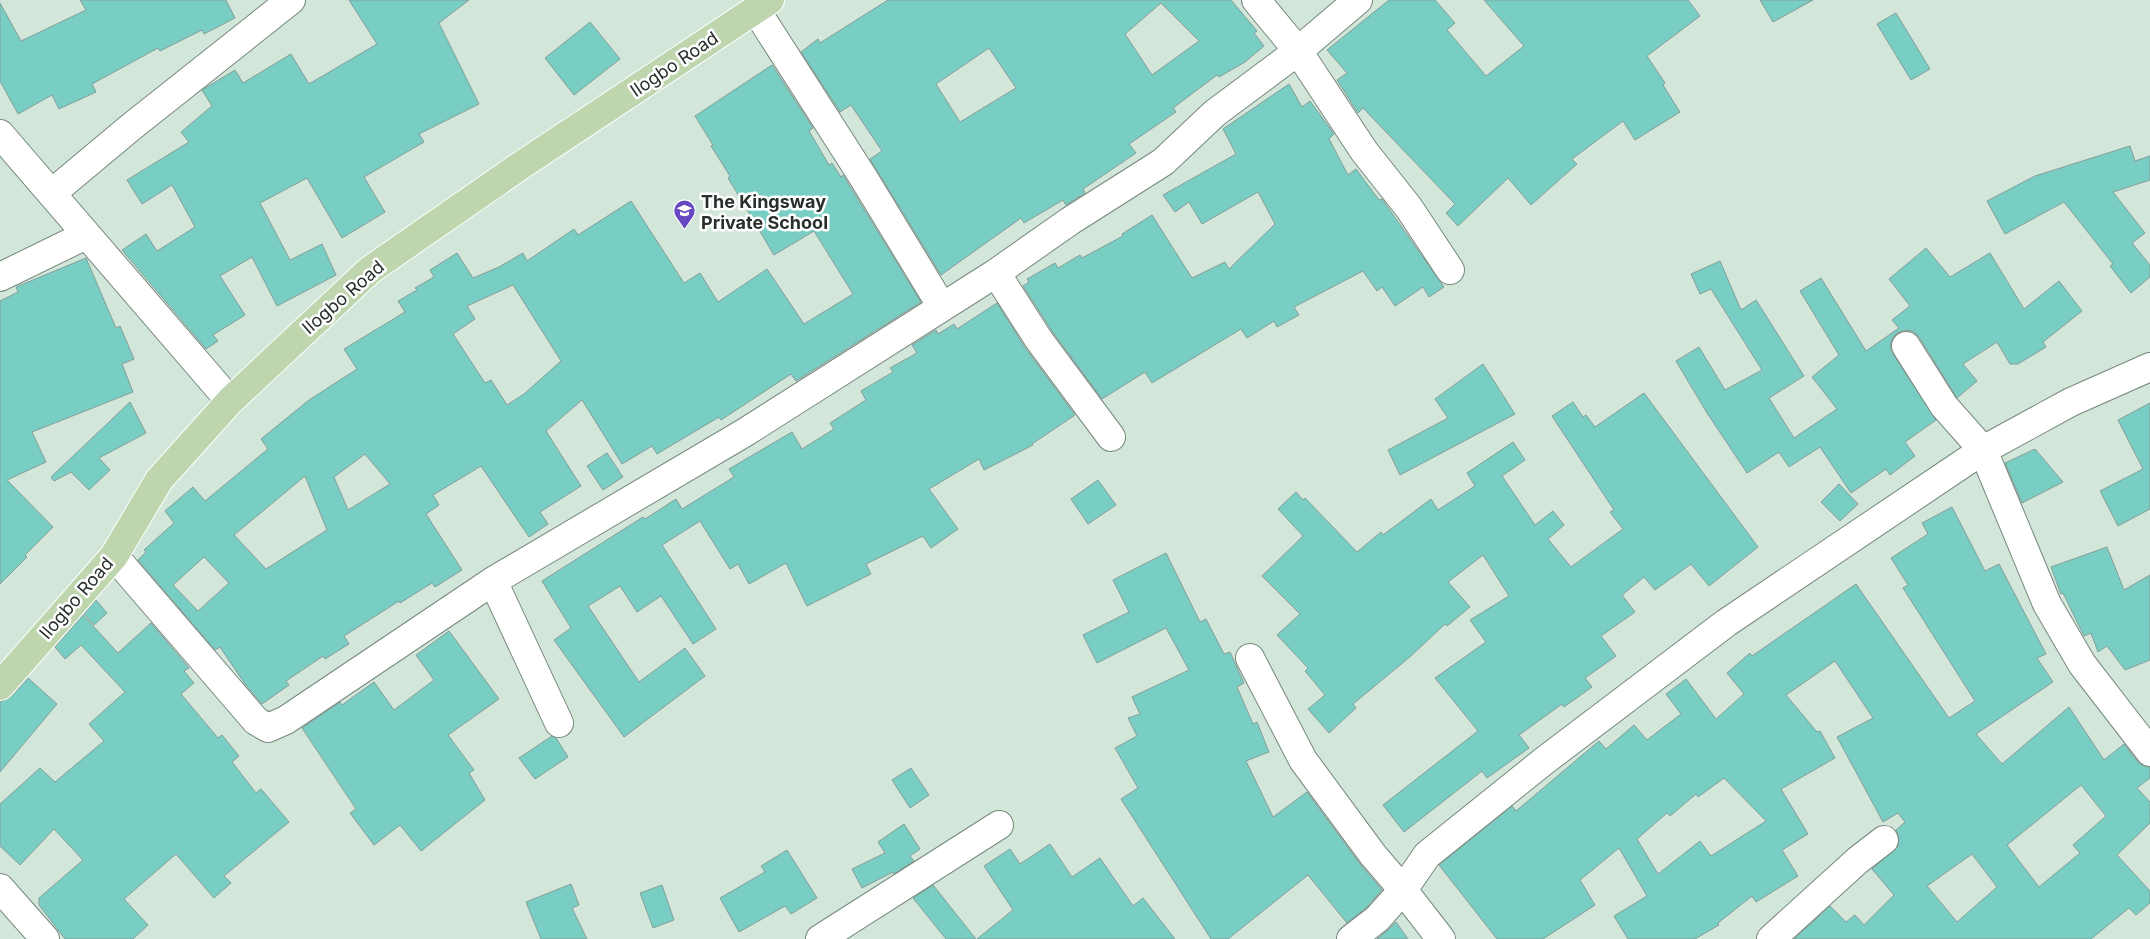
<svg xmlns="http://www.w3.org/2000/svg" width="2150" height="939" font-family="Inter,sans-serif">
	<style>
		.building { fill: #79cec4; stroke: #869d99; fill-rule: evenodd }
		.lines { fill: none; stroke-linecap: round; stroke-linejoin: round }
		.minor-casing { stroke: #76887d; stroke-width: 30 }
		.major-casing { stroke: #fff; stroke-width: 30 }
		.minor { stroke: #fff; stroke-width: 28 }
		.major { stroke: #bed5ad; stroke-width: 28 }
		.labels { text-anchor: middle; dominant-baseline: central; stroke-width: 5; stroke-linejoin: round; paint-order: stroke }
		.street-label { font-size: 18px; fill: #28302b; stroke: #fff }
		.poi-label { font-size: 18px; font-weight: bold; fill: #28302b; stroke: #fff; text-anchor: start }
	</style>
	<rect width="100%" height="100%" fill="#d2e6da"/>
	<path class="building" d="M80,0H226L235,18L204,34L202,30L160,51L158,48L92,84L96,92L59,109L52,95L18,114L0,81V3L21,41L86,10Z
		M349,0H469L439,23L479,104L419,134L424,142L364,177L385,212L342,238L307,178L260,203L290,260L322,244L336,275L277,306L252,257L220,276L245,315L213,335L218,341L206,349L122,250L146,234L157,251L195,227L172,185L142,204L127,180L189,142L181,132L212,106L202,90L235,70L243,83L291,54L309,84L377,44Z
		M888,0H1231L1257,31L1254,33L1264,46L1245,62L1219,77L1217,75L1173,108L1176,112L1129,144L1136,153L1083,189L1085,193L1066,205L1063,200L1024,223L1021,218L941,275L870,159L882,151L851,105L840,112L801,52L818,39L820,43ZM1161,3L1199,41L1152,75L1125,34ZM989,48L1016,88L960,122L936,84Z
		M1389,0H1435L1455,23L1447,30L1486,76L1524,46L1484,0H1688L1700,16L1647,56L1665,83L1663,85L1680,112L1635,140L1623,121L1572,159L1577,164L1531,205L1508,178L1458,226L1446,213L1455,204L1363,108L1358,113L1337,80L1347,73L1327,50Z
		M1760,0H1813L1773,22Z
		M1896,13L1930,69L1911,80L1877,24Z
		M590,22L620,59L574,95L545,58Z
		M772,65L813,128L809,131L829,165L832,163L841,177L843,175L921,302L796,381L791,374L721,420L719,417L657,454L652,446L622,464L582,400L546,431L581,486L540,512L548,524L529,537L481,466L433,495L439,505L426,514L462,570L435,587L432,583L400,603L399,601L344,636L349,644L325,659L323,656L286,681L289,685L262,704L245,684L220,647L215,650L138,560L146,552L144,550L174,523L165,511L193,487L205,501L268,449L261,439L309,400L357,369L344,349L405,312L398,301L417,290L415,288L434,277L430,270L457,253L473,278L499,267L523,253L527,261L574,229L578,235L631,201L684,283L700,273L718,302L767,269L804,324L853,294L814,231L774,255L728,178L730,176L711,146L713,145L695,116ZM513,285L561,361L524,394L507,405L491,380L485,383L453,334L475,319L467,306ZM365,454L390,484L348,510L334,477ZM305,476L327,530L266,569L234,535ZM204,557L229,583L198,611L173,585Z
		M1289,84L1302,107L1310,101L1334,134L1329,139L1348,175L1356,169L1379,200L1382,199L1444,287L1429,297L1423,287L1395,306L1382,287L1377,291L1363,271L1294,307L1299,315L1277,327L1274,321L1247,338L1241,329L1152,383L1145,372L1102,399L1052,331L1023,286L1029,282L1027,279L1055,263L1058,268L1080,255L1082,258L1123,236L1122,234L1152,215L1192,278L1225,262L1229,269L1275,224L1258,192L1202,224L1189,202L1175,212L1163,195L1236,154L1223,129Z
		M2130,146L2135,161L2150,156V180L2113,192L2145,233L2132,243L2150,265V277L2131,293L2110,266L2113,264L2064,202L2005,234L1987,201L2035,176Z
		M1926,248L1950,277L1990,253L2024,309L2059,281L2082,311L2043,342L2046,347L2018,364H2010L1997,342L1963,364L1977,381L1957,398L1919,337L1914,332L1906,330L1897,333L1892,339L1890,347L1893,354L1936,420L1905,442L1915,456L1890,475L1886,469L1851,493L1820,447L1789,467L1779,452L1747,473L1707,413L1676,361L1699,347L1725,390L1762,370L1711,289L1700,294L1691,274L1720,261L1741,310L1756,300L1804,376L1769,398L1794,438L1837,409L1812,377L1839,355L1800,291L1821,278L1866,351L1899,328L1892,320L1910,306L1889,279Z
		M86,258L116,328L120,326L134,359L122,364L133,392L32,432L46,462L7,480L53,527L25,555L27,557L0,584V301L18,292L16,287Z
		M997,303L1026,349L1075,415L1032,444L1033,445L984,470L979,459L929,489L958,529L931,548L923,536L866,564L871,574L807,606L786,563L749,584L738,564L730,569L700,521L662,545L716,629L693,644L661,596L637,612L620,586L588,606L639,682L685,648L705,676L624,737L554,640L571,628L542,581L643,517L645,519L676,499L682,509L734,477L729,469L792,432L802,449L834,429L830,423L866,400L861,391L893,372L890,368L917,353L912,345L936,330L938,334L954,324L957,329Z
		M1483,364L1515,414L1400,475L1388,450L1448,418L1435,399Z
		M1644,393L1758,547L1709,586L1691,564L1655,590L1644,577L1622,595L1635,612L1601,636L1616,656L1585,678L1592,687L1564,707L1562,704L1519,735L1529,748L1487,778L1482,771L1404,832L1383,805L1478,731L1435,678L1486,642L1470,620L1509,596L1483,555L1448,582L1470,607L1447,626L1445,624L1411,656L1353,704L1356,708L1329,733L1308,709L1325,695L1305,671L1308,668L1277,635L1300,614L1262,576L1303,536L1278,509L1296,492L1303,500L1305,498L1357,552L1381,532L1383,535L1431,499L1438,510L1475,486L1467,473L1513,442L1525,460L1502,476L1535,525L1553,511L1564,525L1548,539L1571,567L1623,529L1610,512L1614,510L1552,416L1573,402L1583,417L1586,415L1595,427Z
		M130,402L146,433L99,458L110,470L89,490L71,472L54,481L51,477Z
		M2150,403V509L2118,526L2100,491L2143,469L2118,420Z
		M2035,449L2063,482L2022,503L2005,463Z
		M607,453L623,477L603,490L587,466Z
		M1098,480L1116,505L1088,524L1071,499Z
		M1839,484L1858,504L1840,521L1821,502Z
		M1952,507L1985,571L1999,564L2046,654L2037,658L2053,682L1976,734L2002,764L2069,707L2104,760L2124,744L2138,762L2144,766L2150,767V778L2137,788L2150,802V823L2117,855L2150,891V903L2136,915L2129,908L2091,939H1794L1830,906L1846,922L1855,915L1864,925L1894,895L1872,869L1898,846L1899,838L1896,830L1905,822L1898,813L1883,822L1837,737L1873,718L1835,661L1786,695L1817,732L1820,731L1835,758L1781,789L1808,834L1782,850L1798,876L1756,902L1752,896L1718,923L1719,925L1695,939H1628L1614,916L1647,896L1619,848L1580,880L1595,905L1543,939H1497L1439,865L1512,806L1516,811L1599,741L1606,749L1634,725L1647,740L1681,714L1666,694L1686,679L1716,719L1744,694L1727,673L1750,653L1752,656L1856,584L1949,718L1975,701L1903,588L1908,585L1891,558L1928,534L1922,523ZM1724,778L1766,821L1711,856L1700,841L1658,874L1637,839L1667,813L1670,816L1696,794L1698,797ZM2081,785L2106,816L2073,845L2080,853L2039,887L2007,845ZM1972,854L1997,887L1957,922L1927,886Z
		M2107,547L2124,590L2150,575V660L2125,670L2107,646L2098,652L2091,633L2084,636L2063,593L2061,594L2051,567Z
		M1166,553L1200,622L1206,619L1224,654L1230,652L1244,683L1237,687L1253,724L1257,722L1269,752L1246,761L1273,817L1307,792L1360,864L1382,890L1366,908L1347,923L1308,875L1228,939H1211L1121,799L1138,788L1115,748L1137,736L1128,718L1140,714L1132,697L1189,670L1166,628L1097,663L1083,635L1129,612L1113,580Z
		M96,600L107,613L94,625L84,614Z
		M83,615L118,653L151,623L189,668L184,671L194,683L181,694L218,738L222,735L239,756L232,762L256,793L261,789L289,822L224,876L231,883L214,898L176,854L124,899L148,925L133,939H65L39,905V898L83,860L54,829L20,865L0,846V804L40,768L55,782L104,741L89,724L125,692L81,645L65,659L55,647Z
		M449,631L499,699L448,735L474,770L469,773L485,800L421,851L400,825L374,845L350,813L356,809L302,728L340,702L342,705L374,682L394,710L434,680L416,655Z
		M28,678L57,704L0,772V702L11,697Z
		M552,736L556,738L568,757L535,779L519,758Z
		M911,768L929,795L910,808L892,780Z
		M904,824L920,849L910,856L914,861L894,874L893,872L862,888L852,869L885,853L878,842Z
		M1050,844L1072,877L1100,858L1133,906L1143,898L1175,939H977L1013,910L984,866L1010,849L1020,864Z
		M787,850L817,898L791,914L785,906L739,932L720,898L765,872L761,866Z
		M571,884L579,905L572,908L587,939H541L526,902Z
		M662,885L674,920L653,928L640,893Z
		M933,885L976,939H946L913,898Z
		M1396,922L1408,939H1377L1387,931Z"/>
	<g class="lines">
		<defs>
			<path id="minor" d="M1256,0L1298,51L1364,151L1409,208L1450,270
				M756,10L863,177L942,307
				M0,134L230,401
				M52,193L131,127L291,0
				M996,273L1039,340L1111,437
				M0,277L86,235
				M1906,346L1944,406L1983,450L2047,604L2082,664L2150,752
				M114,556L256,721L268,728L286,720L493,581L744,433L996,273L1070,221L1163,162L1215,113L1298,51L1358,0
				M493,581L559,723
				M1250,658L1303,760L1373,855L1403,890L1441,939
				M0,888L45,939
				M820,939L999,825
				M1351,939L1377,919L1403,890L1427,855L1544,761L1726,623L1983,450L2071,402L2150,367
				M1771,939L1858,860L1884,840"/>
			<path id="major" d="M0,686L114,556L159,480L230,401L370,270L517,168L770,0"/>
		</defs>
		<use href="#minor" class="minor-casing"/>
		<use href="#major" class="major-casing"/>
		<use href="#minor" class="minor"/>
		<use href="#major" class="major"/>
	</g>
	<defs>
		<symbol id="school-pin" viewBox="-11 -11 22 30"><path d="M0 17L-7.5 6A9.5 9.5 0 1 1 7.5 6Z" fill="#6648c1" stroke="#fff"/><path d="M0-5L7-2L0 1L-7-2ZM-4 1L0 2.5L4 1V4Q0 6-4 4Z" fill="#fff"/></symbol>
	</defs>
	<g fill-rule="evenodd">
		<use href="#school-pin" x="672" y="198" width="25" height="34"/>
	</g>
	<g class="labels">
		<g class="street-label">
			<text transform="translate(674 64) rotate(-34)">Ilogbo Road</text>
			<text transform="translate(343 297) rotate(-41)">Ilogbo Road</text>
			<text transform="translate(76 598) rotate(-49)">Ilogbo Road</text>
		</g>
		<g class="poi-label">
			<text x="701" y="201">The Kingsway<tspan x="701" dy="21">Private School</tspan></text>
		</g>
	</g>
</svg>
